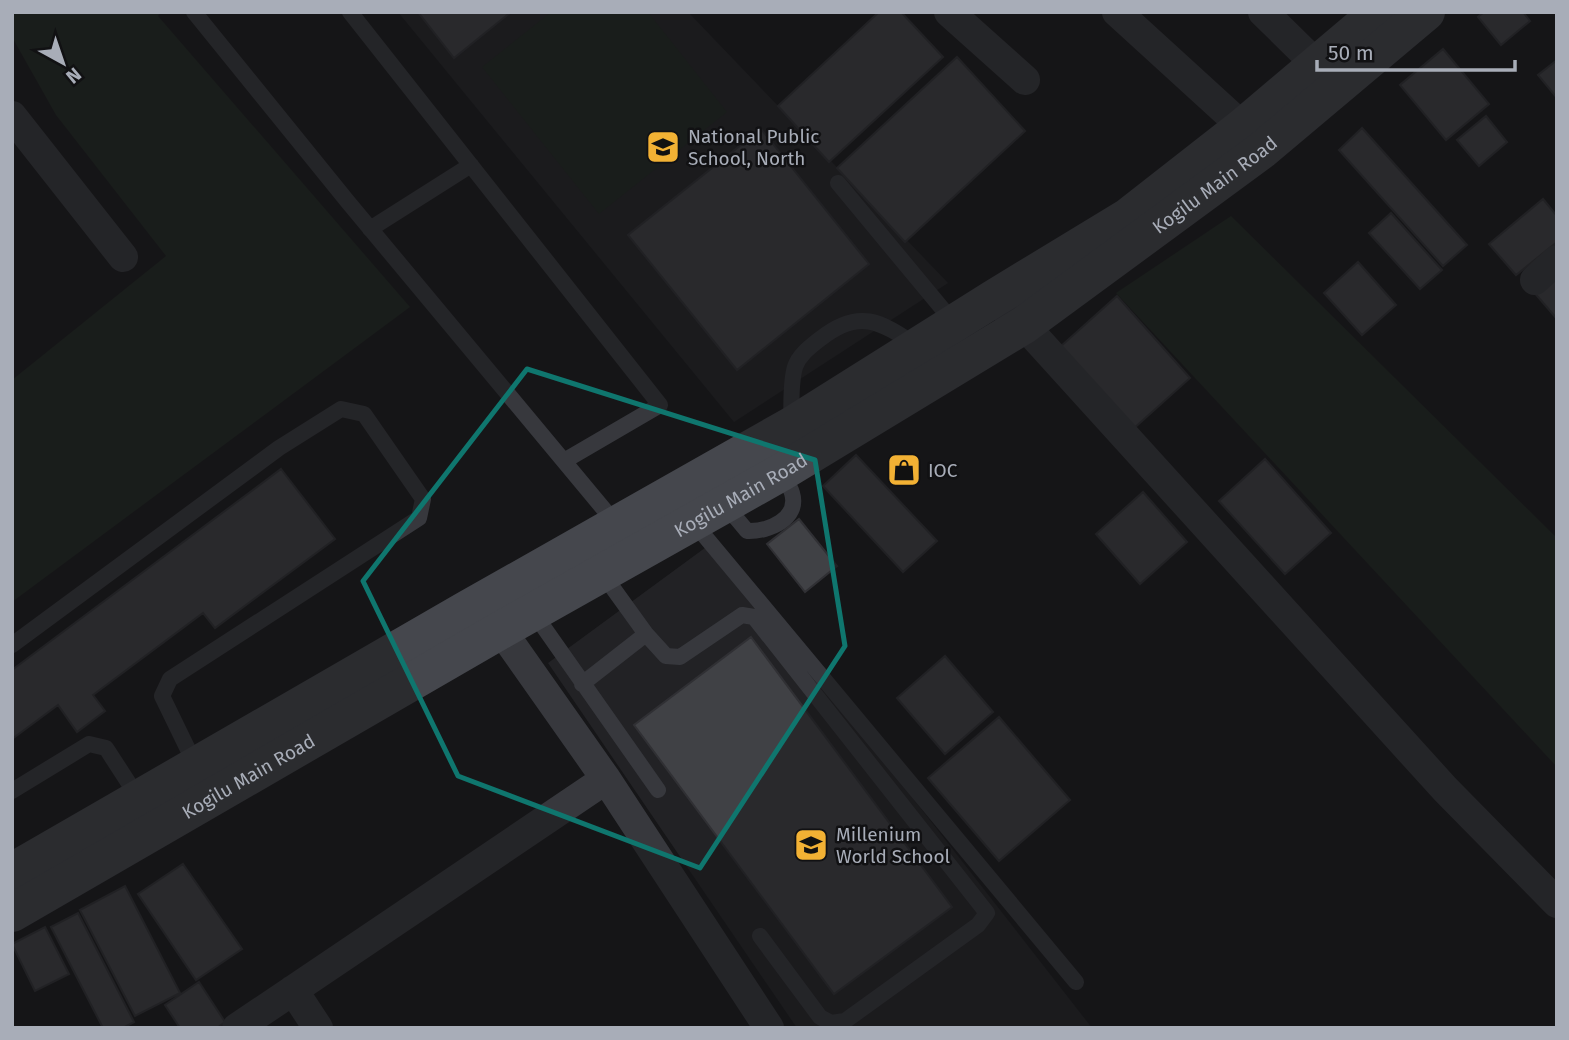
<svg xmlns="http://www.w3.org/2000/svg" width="1569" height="1040" font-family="'Fira Sans',sans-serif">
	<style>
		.built { fill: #222225 }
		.green { fill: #1e261f }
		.building { fill: #404145; stroke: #303034; stroke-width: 2 }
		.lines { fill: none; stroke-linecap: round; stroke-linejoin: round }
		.service { stroke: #37383d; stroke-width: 16 }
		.minor { stroke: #37383d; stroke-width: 30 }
		.secondary { stroke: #45474d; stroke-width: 38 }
		.marked { fill: none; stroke: #0f766e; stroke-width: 5; stroke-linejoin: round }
		.labels { text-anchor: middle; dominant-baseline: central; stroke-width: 5; stroke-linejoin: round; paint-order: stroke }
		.poi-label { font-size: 19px; fill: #a8adb8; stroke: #111113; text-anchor: start }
		.street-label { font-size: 19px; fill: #a8adb8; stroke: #111113 }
	</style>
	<rect width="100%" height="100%" fill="#161618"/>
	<path class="built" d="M398,12H688L948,283L734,422Z
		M713,542L1092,1028H797L548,663Z"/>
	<path class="green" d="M12,12H161L158,16L410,307L12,602V380L166,256L56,115L12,37Z
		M551,12H648L727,112L599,214L482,67Z
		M1231,216L1557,538V767L1116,293Z"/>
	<path class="building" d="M418,12H511L454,58Z
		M879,12H901L943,57L829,162L778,106Z
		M1484,12H1523L1530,21L1501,45L1478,17Z
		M1443,49L1489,104L1446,140L1400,85Z
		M957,57L1025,131L905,242L837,168Z
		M1557,60V98L1538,75Z
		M1486,116L1507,142L1479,166L1457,140Z
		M1362,128L1467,245L1443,266L1339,150Z
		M761,129L869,264L737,370L628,235Z
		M1543,199L1557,216V242L1516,275L1489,244Z
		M1391,213L1442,270L1420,289L1369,233Z
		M1358,262L1396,305L1362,335L1324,293Z
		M1557,271V319L1533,291Z
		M1117,296L1190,378L1133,429L1060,347Z
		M856,455L937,541L903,572L823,486Z
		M1265,459L1331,533L1285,574L1219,501Z
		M281,469L335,539L215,628L203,613L93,695L105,711L77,732L58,705L12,739V670Z
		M1143,492L1187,542L1140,584L1096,534Z
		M799,519L837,566L805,592L767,544Z
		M751,637L952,907L834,994L634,725Z
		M945,656L993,712L945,754L897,698Z
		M999,717L1070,800L999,861L928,778Z
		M183,864L242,949L196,980L138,894Z
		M125,886L180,993L135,1016L80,910Z
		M78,913L134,1022L123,1028H103L51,927Z
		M45,927L69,974L35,991L12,944Z
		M199,982L225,1022L217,1028H180L165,1005Z"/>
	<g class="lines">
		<path class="service" d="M194,12L348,202L617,525
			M350,12L660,405L564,461
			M838,183L955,324
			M370,229L471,165
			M791,422C792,404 790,384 795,367C799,355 810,347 820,339C859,308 880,321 917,346
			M729,502L737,519L747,531C768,532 800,519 792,493C790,486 784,479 780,473
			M693,522L1076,982
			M602,573L646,634L666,656L680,657L742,615L754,617L987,913L978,925L845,1021L831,1023L820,1017L760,936
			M533,612L658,790
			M12,645L279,448L341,409L364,414L423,499L419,518L170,679L162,696L196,766
			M582,684L646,634
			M12,791L89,744L106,748L139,799"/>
		<path class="minor" d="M949,12L1025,80
			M1117,12L1243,127
			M1263,12L1317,65
			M12,116L123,257
			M1535,280L1557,260
			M1007,311L1024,325L1445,789L1557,903
			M606,779L769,1028
			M293,990L318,1028
			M237,1028L606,779L501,630"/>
		<g class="secondary">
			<path d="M12,872L466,610L791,426L993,299L1128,217L1243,127L1379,12"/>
			<path id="s1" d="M12,913L501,630L780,473L1024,325L1262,150L1426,12"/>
		</g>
	</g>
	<path d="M0 0H1569V1040H0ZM527,369L815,460L845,646L700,868L458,776L363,581Z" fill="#161618" fill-opacity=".55" fill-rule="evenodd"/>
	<path class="marked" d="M527,369L815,460L845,646L700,868L458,776L363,581Z"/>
	<defs>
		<symbol id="school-square" viewBox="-11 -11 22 22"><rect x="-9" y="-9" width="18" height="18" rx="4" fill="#f2b134" stroke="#111113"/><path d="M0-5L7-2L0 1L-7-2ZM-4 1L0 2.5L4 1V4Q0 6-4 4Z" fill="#111"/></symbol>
		<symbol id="shop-square" viewBox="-11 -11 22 22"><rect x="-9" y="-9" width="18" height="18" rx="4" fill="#f2b134" stroke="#111113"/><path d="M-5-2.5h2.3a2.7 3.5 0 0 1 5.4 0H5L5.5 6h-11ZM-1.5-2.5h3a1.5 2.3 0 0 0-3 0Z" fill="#111"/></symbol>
	</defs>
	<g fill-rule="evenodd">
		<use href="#school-square" x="644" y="128" width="38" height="38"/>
		<use href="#shop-square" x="885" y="451" width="38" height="38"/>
		<use href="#school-square" x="792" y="826" width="38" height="38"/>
	</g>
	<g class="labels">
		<g class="poi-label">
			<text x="688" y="136">National Public<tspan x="688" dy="22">School, North</tspan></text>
			<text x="928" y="470">IOC</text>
			<text x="836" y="834">Millenium<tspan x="836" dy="22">World School</tspan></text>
		</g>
		<g class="street-label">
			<text stroke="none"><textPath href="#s1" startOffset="1407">Kogilu Main Road</textPath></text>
			<text stroke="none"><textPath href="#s1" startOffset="840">Kogilu Main Road</textPath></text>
			<text stroke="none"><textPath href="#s1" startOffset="273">Kogilu Main Road</textPath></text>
		</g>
	</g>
	<rect width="1569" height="1040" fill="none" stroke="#a8adb8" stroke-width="28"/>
	<g transform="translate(63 63) rotate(140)" stroke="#111113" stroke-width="5" paint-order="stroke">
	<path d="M0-5L12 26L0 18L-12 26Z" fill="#a8adb8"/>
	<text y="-10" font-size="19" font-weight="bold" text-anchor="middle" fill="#a8adb8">N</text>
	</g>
	<path d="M1317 60v10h198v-10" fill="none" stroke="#a8adb8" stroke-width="3.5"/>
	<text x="1328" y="60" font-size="21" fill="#a8adb8" stroke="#111113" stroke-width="5" paint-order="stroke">50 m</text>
</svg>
